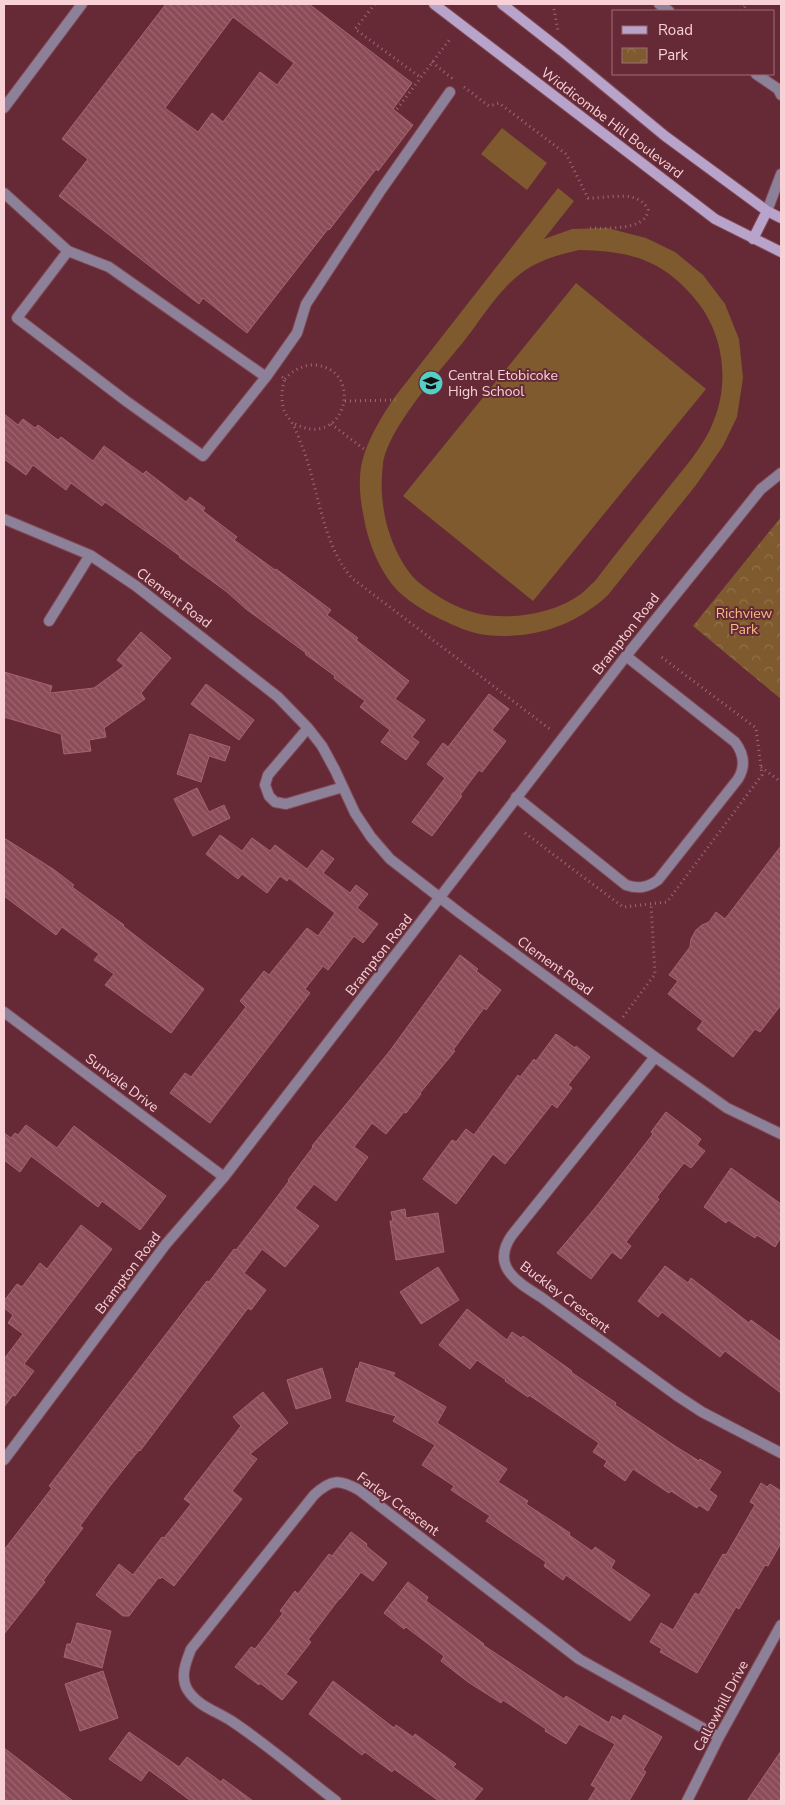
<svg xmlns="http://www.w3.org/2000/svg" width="785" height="1805" font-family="'Nunito Sans',sans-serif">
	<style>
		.park { fill: url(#park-crowns) }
		.pitch { fill: #7e5a2e; fill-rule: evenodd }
		.building { fill: url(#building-back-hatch); stroke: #a7646f; fill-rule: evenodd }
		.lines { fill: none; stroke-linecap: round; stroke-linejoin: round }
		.lane-casing { stroke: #804854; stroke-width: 12 }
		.street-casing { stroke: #804854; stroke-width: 12 }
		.secondary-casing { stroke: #804854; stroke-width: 12 }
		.path { stroke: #9c6973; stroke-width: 3; stroke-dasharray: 1 4; stroke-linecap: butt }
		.lane { stroke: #8d8099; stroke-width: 10 }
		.street { stroke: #8d8099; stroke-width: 10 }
		.secondary { stroke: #b8a3ca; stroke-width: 10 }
		.labels { text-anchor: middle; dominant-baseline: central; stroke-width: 4; stroke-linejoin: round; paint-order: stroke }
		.street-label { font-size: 14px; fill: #f7d1d6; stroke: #662a37 }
		.poi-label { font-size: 14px; fill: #f7d1d6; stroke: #662a37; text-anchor: start }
		.park-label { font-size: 14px; fill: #f5be7e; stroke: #662a37 }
	</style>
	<defs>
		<pattern id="park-crowns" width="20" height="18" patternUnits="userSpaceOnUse" patternTransform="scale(1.25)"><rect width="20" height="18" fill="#7e5a2e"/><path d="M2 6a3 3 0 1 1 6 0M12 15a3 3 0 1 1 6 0" fill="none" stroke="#91714c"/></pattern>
		<pattern id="building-back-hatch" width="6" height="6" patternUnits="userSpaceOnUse" patternTransform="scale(1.25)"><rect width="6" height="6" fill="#8c4c57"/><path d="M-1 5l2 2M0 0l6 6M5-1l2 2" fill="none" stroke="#9d656e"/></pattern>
	</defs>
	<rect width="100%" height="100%" fill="#662a37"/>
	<path class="park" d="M781,517V699L693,626Z"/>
	<path class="pitch" d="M502,128L547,163L527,190L481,154Z
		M558,188L574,201L544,239L572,229L607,228L646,238L675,252L703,275L725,304L739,339L743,378L737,417L723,446L696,485L608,595C575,626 532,640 486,635C470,633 455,626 440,619C426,612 411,603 399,592C381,574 368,543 364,518C360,500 358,480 362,462C368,438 381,418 394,398ZM579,250C629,251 662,259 695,299C723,332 730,380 714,420C704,447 683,469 665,492C642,521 618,551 595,581C590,585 586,590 581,594C554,614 512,620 480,614C467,611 452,605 441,598C430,591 417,583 409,572C387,542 378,501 383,464C388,428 440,371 464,341C484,316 503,282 532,266C547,258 562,254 579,250Z
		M576,283L706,389L533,601L403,496Z"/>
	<path class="building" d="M166,4H309L412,83L393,109L413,125L378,171L376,169L329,230L328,229L247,333L203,298L199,304L59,196L88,159L62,139ZM233,17L294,63L277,85L260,72L223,122L212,113L198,132L165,108Z
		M4,414L18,425L23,419L35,428L38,425L58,440L61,437L93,461L104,446L143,474L146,471L186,502L190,497L205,508L203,511L237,537L234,540L275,570L276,569L331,610L327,615L358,638L356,640L409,681L395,699L425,720L412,737L419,742L406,760L381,742L390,730L360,707L365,701L334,678L335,676L305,654L306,653L246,609L227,592L179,557L180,556L105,502L102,506L71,483L66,490L33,465L26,475L4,459Z
		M141,632L171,658L141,693L145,699L104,728L106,737L89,740L91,751L64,754L61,734L4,717V672L52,686L50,693L94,688L124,666L117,660Z
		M206,684L254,720L239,740L191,704Z
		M489,694L509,709L492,730L506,741L482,772L479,770L460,795L462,796L432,836L412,822L445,778L427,764L443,743L448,747Z
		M190,734L230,747L225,761L209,756L201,782L177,774Z
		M197,788L209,812L224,805L230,818L193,836L174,799Z
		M220,835L242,851L252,838L270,851L275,845L307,869L322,850L334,859L323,873L350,893L356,885L368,894L357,908L378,924L363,943L354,936L328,970L323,966L305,989L310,993L210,1123L170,1093L185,1073L191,1077L246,1007L240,1001L264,971L269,975L307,928L318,936L335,913L289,878L287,881L280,876L267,893L242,874L238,879L206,854Z
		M4,838L53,869L74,885L72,887L124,925L123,926L204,989L171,1033L105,985L114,974L94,960L99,954L62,927L56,935L4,896Z
		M781,846V1005L760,1032L755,1029L733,1057L697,1029L703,1021L668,994L678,981L669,975L690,947L691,939L696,930L702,925L709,922L716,912L725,919Z
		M460,955L478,969L476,971L501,990L486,1010L484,1008L453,1050L455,1051L420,1093L421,1094L406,1113L404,1112L386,1134L372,1123L354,1147L368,1157L336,1201L314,1184L295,1208L319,1226L285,1267L262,1249L244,1273L266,1290L251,1310L248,1308L140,1451L139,1450L110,1486L80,1526L83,1528L43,1581L45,1582L4,1634V1550L52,1488L49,1486L207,1281L209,1282L234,1249L236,1250L264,1214L289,1181L288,1180L313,1147L312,1146L389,1052Z
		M556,1034L575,1048L576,1046L590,1057L568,1085L572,1088L557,1108L552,1104L505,1164L493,1154L456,1204L423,1179L452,1140L456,1142L466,1129L474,1135L518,1075L520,1077L534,1059L536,1061Z
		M666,1112L701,1139L697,1145L705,1151L691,1168L684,1163L657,1197L659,1199L626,1242L631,1246L621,1259L612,1252L591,1279L557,1253L595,1208L653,1134L651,1132Z
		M26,1125L57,1148L74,1126L166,1196L140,1230L102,1201L98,1207L31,1156L20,1172L4,1160V1133L11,1138L15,1133L18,1135Z
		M731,1168L781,1204V1237L775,1247L757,1235L755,1238L728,1220L726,1223L704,1207Z
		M405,1209L406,1218L438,1213L444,1252L396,1260L390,1221H393L391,1212Z
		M81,1225L112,1249L24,1364L34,1371L15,1396L13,1395L4,1407V1359L23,1334L8,1323L13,1315L4,1308V1301L17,1284L22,1287L40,1263L47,1269Z
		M665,1266L688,1283L691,1278L749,1323L751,1320L781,1342V1393L725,1351L720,1357L662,1312L658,1317L638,1301Z
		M438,1267L459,1300L421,1324L400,1292Z
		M467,1309L507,1340L512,1332L521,1338L523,1336L572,1371L571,1372L616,1403L615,1405L675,1446L699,1461L700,1459L721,1472L709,1490L717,1496L708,1511L699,1505L697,1508L671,1491L669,1493L633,1469L625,1481L604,1466L607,1461L593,1452L599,1443L529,1395L528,1397L505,1381L506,1380L477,1360L470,1369L439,1345Z
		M360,1362L395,1373L393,1376L446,1407L437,1423L507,1469L498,1482L528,1501L526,1504L570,1533L569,1535L592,1551L595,1547L615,1561L611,1568L650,1595L630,1621L566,1575L563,1580L544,1566L546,1562L486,1521L490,1516L451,1490L454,1486L422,1465L435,1445L393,1421L396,1416L346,1401L356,1368L358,1369Z
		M322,1368L331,1398L296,1409L287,1380Z
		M263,1392L288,1423L250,1454L257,1459L232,1491L242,1499L174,1586L162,1577L160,1579L159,1577L129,1616H123L96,1595L119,1564L133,1575L162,1537L164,1538L191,1504L184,1499L241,1426L233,1417Z
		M761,1483L767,1487L770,1484L781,1491V1543L768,1566L765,1565L739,1609L736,1607L697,1673L660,1652L662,1649L650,1642L661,1623L673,1630L695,1593L699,1595L723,1554L726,1555L755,1505L750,1502Z
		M351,1532L367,1544L366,1546L387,1563L373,1581L361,1572L340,1599H339L308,1640L311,1642L286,1674L297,1682L282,1700L260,1683L259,1685L235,1667L251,1647L255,1649L283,1613L280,1611L295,1591L298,1594L329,1554L332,1556Z
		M408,1582L428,1597L426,1601L484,1644L483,1645L564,1699L566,1696L609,1723L612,1716L621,1721L624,1715L662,1737L643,1770L646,1772L629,1801H588L596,1788L591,1785L615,1744L579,1724L566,1744L545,1731L546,1729L503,1700L501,1703L468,1682L441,1661L444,1656L406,1627L404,1629L384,1613Z
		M77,1623L111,1631L102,1668L64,1657L67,1644H71Z
		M103,1671L118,1718L80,1731L65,1684Z
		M333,1681L394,1728L396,1725L413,1737L415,1734L456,1764L453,1767L483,1789L473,1801H439L394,1769L392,1772L365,1752L362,1755L309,1714Z
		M129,1732L179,1767L187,1757L221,1782L223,1779L253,1801H191L149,1770L141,1781L109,1759Z
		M4,1748L73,1801H4Z
		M781,1751V1801H747Z"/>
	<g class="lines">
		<defs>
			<path id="lane" d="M659,4L669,11
				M756,74L778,89L781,95
				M4,193L68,251L109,267L266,377
				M767,211L781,174
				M68,251L17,318L126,401L203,456L266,377L297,333L306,304L381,190L450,92
				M516,797L626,885C638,889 647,888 658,880L738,779C746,766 744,754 735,742L626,656"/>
			<path id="street" d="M4,108L82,4
				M4,519L90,555L136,586L278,697L308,728L322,746L335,770L355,813L371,837L390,859L461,914L655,1057L727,1108L781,1134
				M49,621L90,555
				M308,728L268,775L265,785L269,796L275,802L286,804L343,787
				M4,1012L224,1177
				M655,1057L512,1235C490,1266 517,1282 541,1297L676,1395L702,1412L781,1453
				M4,1460L166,1244L224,1177L626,656L761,489L781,473
				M336,1801C302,1775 269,1746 233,1722C217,1711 198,1707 187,1689C180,1676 186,1662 191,1649L314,1495C331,1479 339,1479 359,1490L579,1659L719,1737
				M687,1801L719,1737L781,1625"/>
			<path id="secondary" d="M434,4L715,219L781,252
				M502,4L562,51L665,136L767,211L781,218
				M753,239L767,211"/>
		</defs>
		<use href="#lane" class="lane-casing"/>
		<use href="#street" class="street-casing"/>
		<use href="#secondary" class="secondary-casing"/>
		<path class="path" d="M375,4L355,29L420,77
			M553,4L558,31
			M741,11L747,4
			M432,62L453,79
			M464,87L489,106L499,103L566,154L588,198C605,199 639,188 648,210C646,231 605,228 590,228
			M397,109L450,39
			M282,377L285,379C282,387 281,398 283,406C284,413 288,417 292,423C297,431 300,442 304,451C319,492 323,547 353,579L551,730
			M285,379C292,371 304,364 315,365C366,370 345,452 293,423
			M345,401L396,400
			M331,424L364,449
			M761,767L781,782
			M525,833L623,907L667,902L762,775L756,728L660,656
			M623,1017L655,974L651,904"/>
		<use href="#lane" class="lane"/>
		<use href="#street" class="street"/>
		<use href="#secondary" class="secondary"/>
	</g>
	<defs>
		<symbol id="school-disc" viewBox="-11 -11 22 22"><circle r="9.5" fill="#55cec6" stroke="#662a37"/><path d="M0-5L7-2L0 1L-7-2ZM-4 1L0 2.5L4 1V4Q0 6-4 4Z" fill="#111"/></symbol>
	</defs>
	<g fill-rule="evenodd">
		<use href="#school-disc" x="417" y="369" width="28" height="28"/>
	</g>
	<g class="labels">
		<g class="street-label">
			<text transform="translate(612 123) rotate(37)">Widdicombe Hill Boulevard</text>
			<text transform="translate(174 598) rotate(37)">Clement Road</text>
			<text transform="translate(626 634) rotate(-52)">Brampton Road</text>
			<text transform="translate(379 955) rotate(-52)">Brampton Road</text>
			<text transform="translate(555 966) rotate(36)">Clement Road</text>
			<text transform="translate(122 1083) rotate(37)">Sunvale Drive</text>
			<text transform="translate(128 1273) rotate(-53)">Brampton Road</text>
			<text transform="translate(565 1297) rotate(37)">Buckley Crescent</text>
			<text transform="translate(398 1504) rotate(36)">Farley Crescent</text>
			<text transform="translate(721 1706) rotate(-62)">Callowhill Drive</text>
		</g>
		<g class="poi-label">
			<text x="448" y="375">Central Etobicoke<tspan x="448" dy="16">High School</tspan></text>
		</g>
		<g class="park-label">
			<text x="744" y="613">Richview<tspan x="744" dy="16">Park</tspan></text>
		</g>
	</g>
	<rect width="785" height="1805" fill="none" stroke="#f7d1d6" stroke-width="10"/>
	<rect x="612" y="10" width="162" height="65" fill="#662a37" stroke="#a06d77"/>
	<rect x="622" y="26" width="25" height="8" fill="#b8a3ca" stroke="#a06d77"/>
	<text x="658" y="35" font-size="15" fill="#f7d1d6">Road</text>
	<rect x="622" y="48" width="25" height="15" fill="url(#park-crowns)" stroke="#a06d77"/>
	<text x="658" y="60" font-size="15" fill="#f7d1d6">Park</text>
</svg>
